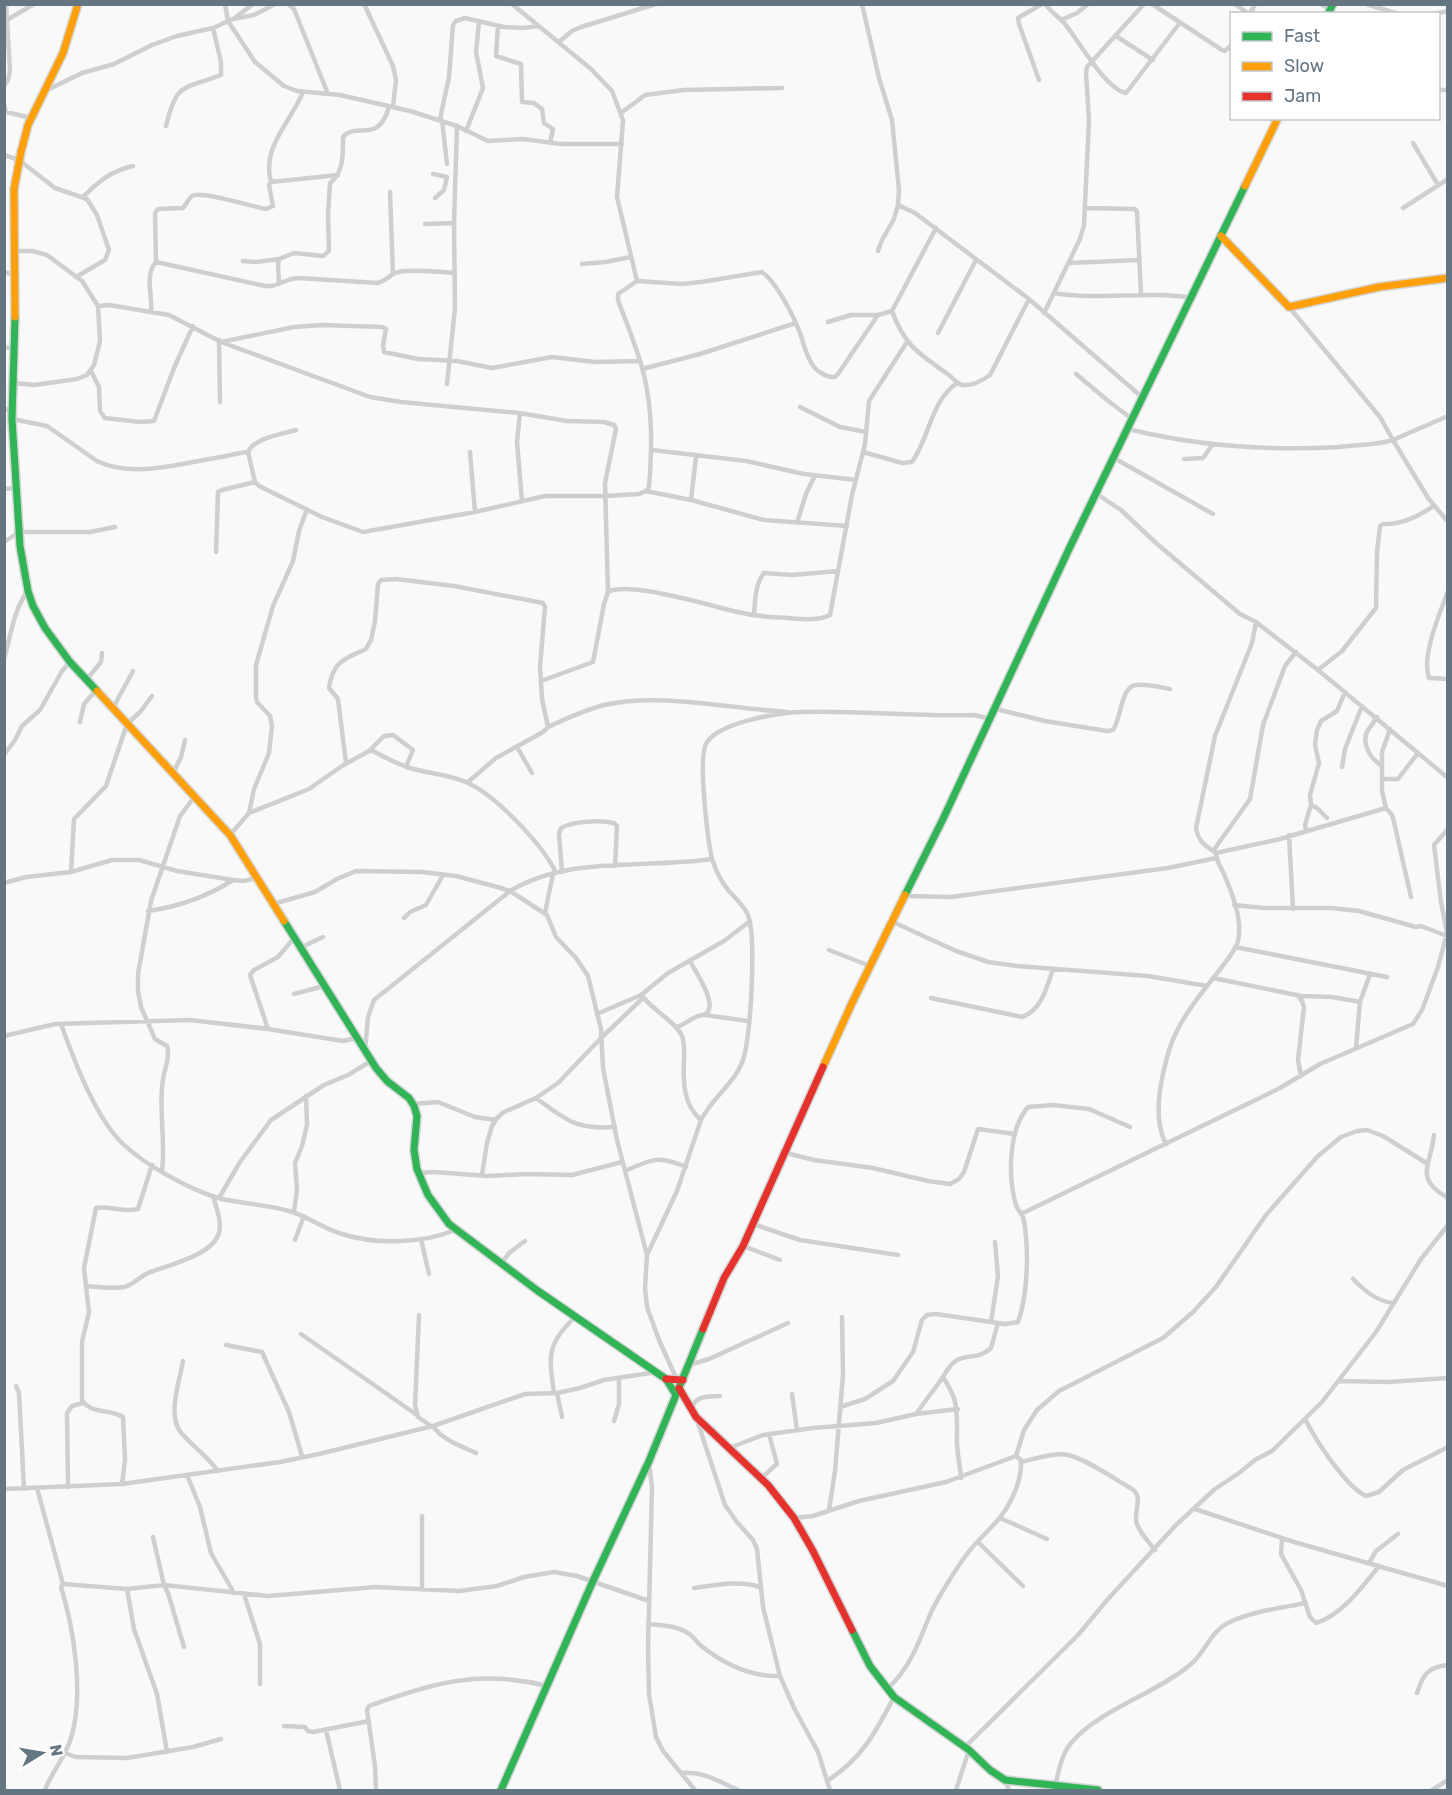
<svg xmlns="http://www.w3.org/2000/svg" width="1452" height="1795" font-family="Rubik,sans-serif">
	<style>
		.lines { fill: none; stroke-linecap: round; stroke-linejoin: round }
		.fast-casing { stroke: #d5d6d7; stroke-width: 10 }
		.slow-casing { stroke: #d5d6d7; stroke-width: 10 }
		.jam-casing { stroke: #d5d6d7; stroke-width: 10 }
		.street { stroke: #cecfd0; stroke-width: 4.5 }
		.fast { stroke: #30b455; stroke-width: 7 }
		.slow { stroke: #ff9f0a; stroke-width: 7 }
		.jam { stroke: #e5322d; stroke-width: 7 }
	</style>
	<rect width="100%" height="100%" fill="#f9f9f9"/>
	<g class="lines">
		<defs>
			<path id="fast" d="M1328,14L1333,4
				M15,317L12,419L20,546L28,591L33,606L45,628L70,662L97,691
				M905,895L943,819L1069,549L1245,186
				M284,921L376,1068L387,1081L409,1098L414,1106L417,1116L414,1150L417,1169L428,1195L449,1224L538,1291L666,1379L676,1395
				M852,1630L870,1666L894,1697L969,1750L990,1770L1005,1780L1098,1790
				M501,1790L593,1581L649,1461L703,1329"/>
			<path id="slow" d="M1245,186L1278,118
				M1221,236L1289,307L1379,287L1448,278
				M15,317L14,189L21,152L28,125L63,53L78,4
				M97,691L230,835L284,921
				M823,1067L852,1003L905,895"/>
			<path id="jam" d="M703,1329L724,1278L743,1246L823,1067
				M666,1379L683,1380
				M679,1388L696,1417L768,1485L794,1518L813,1551L852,1630"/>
		</defs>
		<use href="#fast" class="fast-casing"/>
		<use href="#slow" class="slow-casing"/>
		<use href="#jam" class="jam-casing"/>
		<path class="street" d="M225,4L228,21L255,62L284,86L297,91L340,95L410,111L457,126L488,141L523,139L561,144H622
			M288,4L294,9L328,94
			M364,4L393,66L396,80L393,107
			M512,4L591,69L612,91L623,120L617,197L637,281
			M862,4L879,78L892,120L899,190L898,205L894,219L882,240L878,251
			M1045,4C1051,12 1059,17 1065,24C1079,41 1105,89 1126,93L1179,24
			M1152,4L1222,50L1225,51L1232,44
			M1235,4L1249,14
			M1321,4L1330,10
			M1366,4L1399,14
			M1250,14L1255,4
			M1434,14L1448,11
			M236,17L253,4
			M7,20L34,4
			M1061,20L1077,13L1088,4
			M498,26L496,56L521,64L522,102L534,103L542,109L544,123L553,129L550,143
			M1116,36L1153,60
			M559,42L572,31L581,27L656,4
			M1039,80L1019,24L1018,18L1042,4
			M4,86L8,80L10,71L6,4
			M1438,90H1448
			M45,91L82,73L114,64L152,45L177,36L213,28L233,19L254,15L275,4
			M4,104L6,112L31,118
			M621,113L645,95L684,90L782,88
			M440,119L449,77L453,25L456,21L465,18L504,27L523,28L538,26
			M442,120L447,164
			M166,126C177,81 183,90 221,75V62L213,28
			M466,131L483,88L476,52L479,22
			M1413,143L1438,185
			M4,155L19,160L55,188L87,199L97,215L109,250L105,260L76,277
			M433,174L447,177
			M271,182C261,147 291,122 303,92
			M390,192L393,274
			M83,197C99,181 111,171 133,166
			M435,198L444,190L447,177
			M898,205L915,213L1029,299L1143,398
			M1085,208L1135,209L1137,212L1141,294
			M1403,208L1448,179
			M425,224L454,223
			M243,261L256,262L279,259
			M156,262L155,213L158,209L183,208C186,205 188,199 192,196C201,190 253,207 266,209L273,206L269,185L271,182L338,175
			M1069,263L1139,260
			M582,264L605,262L631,257
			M4,272L16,275
			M279,284L278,265L279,259L294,253L323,256L329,251L328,215L330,183C344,172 343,154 343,137C357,121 378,145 389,107
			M1054,293C1100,301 1146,290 1192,298
			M98,306L109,305L169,315L221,342L370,397L401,402L519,413L567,421L604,422L614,425L616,429L605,483L608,592
			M1289,307L1380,417L1393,440L1448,416
			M892,311C905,347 920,354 949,375C954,379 958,385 964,385C973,386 983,380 990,375L1029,299
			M151,312C153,296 144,275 156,262L265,286H272L291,279L299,278L378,283C386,281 388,276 395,273C406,268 442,272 455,273
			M1044,313L1080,239L1084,225L1089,120L1086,73L1087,67L1144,4
			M828,322L851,315H878L892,311L936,228
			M938,333L976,260
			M219,340L220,402
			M221,342L294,327L322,325L382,327L386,329L383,345L384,352L418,359L457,361L492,368L552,357L595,362L639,361
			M4,347L15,349
			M642,369L700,354L796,323
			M91,371L99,387L100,411L105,418L140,422L154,421L174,368L193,326
			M1076,374L1107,400L1132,419
			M14,383L34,385L77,379L87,375L94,365L100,341L98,306L82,281L47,255L32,251H15
			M447,384L455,308L454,223L457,126
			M800,407L840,427L866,432
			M4,408L13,413
			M520,413L517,442L522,501
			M12,419L47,426L97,461C134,479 182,463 221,457C230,456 240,452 248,452C254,438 282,434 296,430
			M1128,429C1197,446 1268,451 1339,447C1357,445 1376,445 1393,440L1428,498L1448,522
			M652,450L746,461L804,474L856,480
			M248,452L255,482L259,486L322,517L363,532L475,512L545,496H605L639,494L646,491L691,500L764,520L847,526
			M470,452L475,512
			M863,452L902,463L912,462C930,437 930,402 957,383
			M1114,458L1213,514
			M1184,459L1203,458L1213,444
			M4,489L16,488
			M646,491L649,487C652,449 653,413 644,375C638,350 627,325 618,300V294L637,281L682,284L701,282L762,272C776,282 792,313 798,328C803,340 805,353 812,364C816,371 827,378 835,377L838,374L878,315
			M1097,494L1121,510L1156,543L1240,614L1256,622L1318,670L1448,778
			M691,500L696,457
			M797,523L806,494L815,475
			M4,542L19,532H90L115,527
			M216,552L218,492L222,490L255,482
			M1448,591C1440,613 1421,656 1429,678L1448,679
			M754,615C755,602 755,584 764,573L792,575L838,571
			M4,659C11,636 13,610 28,591
			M1318,670L1342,651L1376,608L1377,552L1380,526L1383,524C1402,525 1418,516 1434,506
			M87,679L101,662L102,653
			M541,681L593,662L604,604L608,592C630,580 716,608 743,613C758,617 774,617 789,618C801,619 819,621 830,615L852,495L865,444L869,401L907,342
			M113,708L133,671
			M996,709L1045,721L1107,731L1113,730C1121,719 1121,686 1136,685C1147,684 1159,687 1170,689
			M1377,717C1374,722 1371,726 1368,730C1360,743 1371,759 1381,765
			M80,722L84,704L97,689
			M548,727C566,719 584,710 604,705C659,692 730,709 788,712
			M517,747L532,773
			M369,751L384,736L393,735L413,750L406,767
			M4,755L15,740L22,726L40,710L62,671L70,662
			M346,763L338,699L329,688C333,661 344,659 366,649L371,640L375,621L378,584L381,580L396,579L454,586L543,603L545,607L540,667L542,699L548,727L543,732L496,758L468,782
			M1342,767L1345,749L1362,706
			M173,773L181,757L185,740
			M1382,779H1398L1418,753
			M1386,808L1392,815L1394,822L1411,897
			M249,813L254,789L269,753L272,726L270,716L257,702L256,697V665L273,606L293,561L299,531L307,509
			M1327,818L1317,808L1311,805L1310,795L1319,763L1315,745L1317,730L1321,721L1337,711L1345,692
			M1306,830L1305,825L1311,805
			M230,835L249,813L309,789L342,766L369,751H373C384,757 395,763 407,767C427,774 451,774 470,784C497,797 544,846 556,873
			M1289,835L1293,909
			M1213,851C1203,844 1198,840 1196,828L1215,736L1252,643L1256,622
			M1216,853L1280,839L1386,808L1382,791V752L1390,729
			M71,872L74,819L106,786L127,724L141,711L152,696
			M562,872L559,834L561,828C574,821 600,820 614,823L617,826L615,866
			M4,883L26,877L71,872L112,860H139L177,871L233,880L243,881L258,878
			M906,896L951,897L1168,868L1216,858
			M273,904L315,892L337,879L356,871L422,872L456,876L501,888L510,891L547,915L556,937L576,958L588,976L601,1029L603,1068L617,1140L647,1255L645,1288L647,1307L659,1340L677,1380
			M1234,905L1264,908H1331L1359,911L1416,927L1421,926L1447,936
			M148,911C177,907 208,896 233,880
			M545,913L553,874
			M404,918L410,912L426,905L443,875
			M893,922L956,951L988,962L1017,966L1148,976L1207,986
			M1235,947L1387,977
			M300,948L323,937
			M829,950L870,966
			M1213,978L1301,996L1332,997L1360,1002L1356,1048
			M294,994L324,986
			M1297,995L1302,1001L1304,1007L1298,1060L1301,1076
			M643,997C654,1011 677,1023 682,1036C685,1044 684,1051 684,1059C683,1081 683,1105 701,1120
			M931,998L1022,1017C1042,1010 1047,986 1053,969
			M1360,1002L1370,974
			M597,1014L641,995L668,973L724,941L750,921
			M705,1015L748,1021
			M61,1024C74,1060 95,1117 123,1144C145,1165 189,1189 218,1198C241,1204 266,1204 289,1211C307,1216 321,1227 339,1233C374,1245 421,1244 455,1230
			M677,1027C685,1024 691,1019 698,1016C701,1015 705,1015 707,1013C717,1002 695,971 690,961
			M268,1029L250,975L254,970L278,957L294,938
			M4,1036L55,1024L190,1020L268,1029L343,1041L356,1038
			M365,1050L368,1017L374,1000L510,891C570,855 646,869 712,859
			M536,1098C566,1120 576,1130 615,1127
			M413,1104L438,1102L475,1117L496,1120
			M1434,1135C1431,1166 1413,1178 1448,1198
			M1166,1144C1157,1127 1158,1108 1160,1090C1168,1042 1177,1024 1207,986C1214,976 1236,952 1238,941C1243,920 1232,893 1224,874C1221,867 1216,861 1216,853L1213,851L1250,799L1263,725L1285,666L1296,652
			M786,1153L814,1160L873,1168L928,1181L950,1184L959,1179L964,1172L978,1129L1015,1134
			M162,1170C166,1140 158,1109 163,1079C165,1067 170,1058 167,1046L155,1039L141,1007L138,991V974L151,901L180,816L195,796
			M625,1171C652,1159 658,1155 686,1167
			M418,1173L434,1172L488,1176L526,1174L572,1175L622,1162
			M482,1175L487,1143L492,1126L497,1118L504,1112L536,1098L558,1083L602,1037L643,998
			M219,1198L240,1162L271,1120L324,1085L348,1075L371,1061
			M294,1212L297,1190L295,1163L302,1146L307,1125L306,1096
			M1023,1213L1280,1088L1320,1064L1413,1024L1422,1010L1438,967L1447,933L1441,902L1434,845L1448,829
			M753,1224L800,1240L898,1255
			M421,1239L429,1274
			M295,1240L304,1216
			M743,1246L780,1260
			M647,1255L677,1191L701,1120C712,1098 735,1083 743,1060C751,1038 757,931 747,913C743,905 735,898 729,891C721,882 716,871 712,859C708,841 697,755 707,742C721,722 777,713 801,712C858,710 916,717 974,715L991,719
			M501,1264L509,1253L525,1241
			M1353,1279C1364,1290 1377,1302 1394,1303
			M86,1286C99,1287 111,1289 124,1287C133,1285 139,1277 148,1273C168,1265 212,1256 219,1233C222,1221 216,1207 213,1196
			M419,1315L415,1405L418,1417L431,1426
			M991,1322L998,1276L995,1242
			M301,1334L417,1415
			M226,1345L262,1352L289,1412L302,1456
			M183,1361C180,1381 166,1416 182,1434C194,1447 207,1456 218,1471
			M689,1365L709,1359L788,1323
			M1339,1381L1388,1382L1448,1378
			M16,1386L19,1393L24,1489
			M554,1393C549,1356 546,1345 575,1317
			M557,1393L562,1417
			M792,1394L797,1430
			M840,1407L865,1399L893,1381L913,1352L922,1320L927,1315L936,1314L1005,1324L1018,1322C1028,1294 1029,1250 1024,1221C1023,1213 1018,1212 1016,1205C1008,1178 1008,1130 1028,1107L1053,1105L1089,1109L1130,1127
			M692,1408C695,1395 709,1397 720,1396
			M916,1414L943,1377
			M1305,1419C1315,1439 1346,1487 1366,1496L1379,1492L1403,1470L1448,1447
			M697,1420L725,1505L736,1521L753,1540L757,1549L763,1607L780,1676L794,1708L818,1752L830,1790
			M614,1421L619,1404V1379
			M433,1426C442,1440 461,1446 476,1453
			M729,1448L763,1435L813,1428L876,1423L916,1414L958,1409
			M1016,1456L1024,1430L1037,1410L1059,1391L1163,1338L1192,1313L1216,1287L1266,1215L1318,1156L1341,1137L1357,1131L1367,1130L1383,1136L1428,1164
			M1021,1462C1035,1459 1054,1452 1068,1455C1086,1459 1115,1479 1132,1489C1143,1497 1135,1507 1136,1520C1137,1530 1149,1542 1155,1550
			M649,1463L652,1487L648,1647L649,1694L656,1737L663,1751L695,1790
			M187,1475L200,1507L211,1553L234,1593
			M761,1478L777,1464L769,1434
			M961,1478C960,1464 956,1449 957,1435C957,1408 958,1400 943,1377C960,1345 973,1365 991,1348L998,1323
			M122,1484L125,1460L123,1417C110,1409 90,1414 82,1400V1342L89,1312L84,1268L96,1208C109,1205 123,1213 138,1209L152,1165
			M68,1487L67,1413L72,1406L83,1403
			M37,1488L63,1584L61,1587C74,1629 85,1698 70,1741C64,1759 51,1773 45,1790
			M4,1489L122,1484L280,1462L319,1454L433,1426L525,1394L557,1393L580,1388L604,1380L657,1372
			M1195,1509L1294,1542L1448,1586
			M829,1510L835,1471L843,1375L842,1317
			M422,1516V1590
			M794,1518L813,1516L859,1501L946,1482L1016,1456L1021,1460C1022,1473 1017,1488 1011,1500C1001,1522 981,1535 967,1554C957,1567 935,1602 929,1617C919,1643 908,1671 887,1689
			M1000,1518L1047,1539
			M153,1537L164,1585L168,1593L184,1647
			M1282,1538L1281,1554L1301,1590L1310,1617L1316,1623C1342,1615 1363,1586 1379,1566
			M978,1542L1023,1586
			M1369,1563L1376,1551L1398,1534
			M63,1584L127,1589L164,1585L268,1596L376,1587L459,1591L497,1586L524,1577L554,1572L577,1576L649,1601
			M694,1588C716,1585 739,1580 760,1587
			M127,1589L134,1629L157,1694L167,1752
			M244,1594L260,1644V1684
			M648,1624C661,1625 679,1626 689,1634C693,1636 696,1641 699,1644C722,1663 750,1677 780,1676
			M1417,1693C1423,1675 1427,1667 1448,1665
			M284,1726L305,1727L308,1731L313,1732L369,1721
			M326,1730L340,1790
			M965,1747L1078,1635L1108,1599L1176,1525L1215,1489L1239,1473L1255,1460L1272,1451L1322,1402L1376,1332L1421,1259L1448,1225
			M65,1753L76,1757L127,1758L193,1747L221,1739
			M682,1773C703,1771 720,1782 738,1790
			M1005,1780L1009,1790
			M827,1781C862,1759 875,1733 894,1697
			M1055,1786C1059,1771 1061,1755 1071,1743C1097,1711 1157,1693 1190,1665C1206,1652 1210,1631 1230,1622C1253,1611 1281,1608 1306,1603
			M376,1790L375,1766L367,1710L369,1706C432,1683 480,1669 547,1686
			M956,1790L969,1750
			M1432,1790L1448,1780"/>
		<use href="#fast" class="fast"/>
		<use href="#slow" class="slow"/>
		<use href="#jam" class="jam"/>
	</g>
	<rect width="1452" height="1795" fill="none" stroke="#657683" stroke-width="12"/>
	<rect x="1230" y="12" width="210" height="108" fill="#ffffff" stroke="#c1c8cd" stroke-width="1.5"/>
	<rect x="1242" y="32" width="30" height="9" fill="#30b455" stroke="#c1c8cd" stroke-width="1.5"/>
	<text x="1284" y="42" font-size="18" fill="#657683">Fast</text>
	<rect x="1242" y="62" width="30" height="9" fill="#ff9f0a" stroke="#c1c8cd" stroke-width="1.5"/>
	<text x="1284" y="72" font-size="18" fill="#657683">Slow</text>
	<rect x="1242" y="92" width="30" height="9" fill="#e5322d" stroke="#c1c8cd" stroke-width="1.5"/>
	<text x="1284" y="102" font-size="18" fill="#657683">Jam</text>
	<g transform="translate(42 1753) rotate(79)" stroke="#ffffff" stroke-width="4.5" paint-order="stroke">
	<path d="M0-4.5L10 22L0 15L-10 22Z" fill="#657683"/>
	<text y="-9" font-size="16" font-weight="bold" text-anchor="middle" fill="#657683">N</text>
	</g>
</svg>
